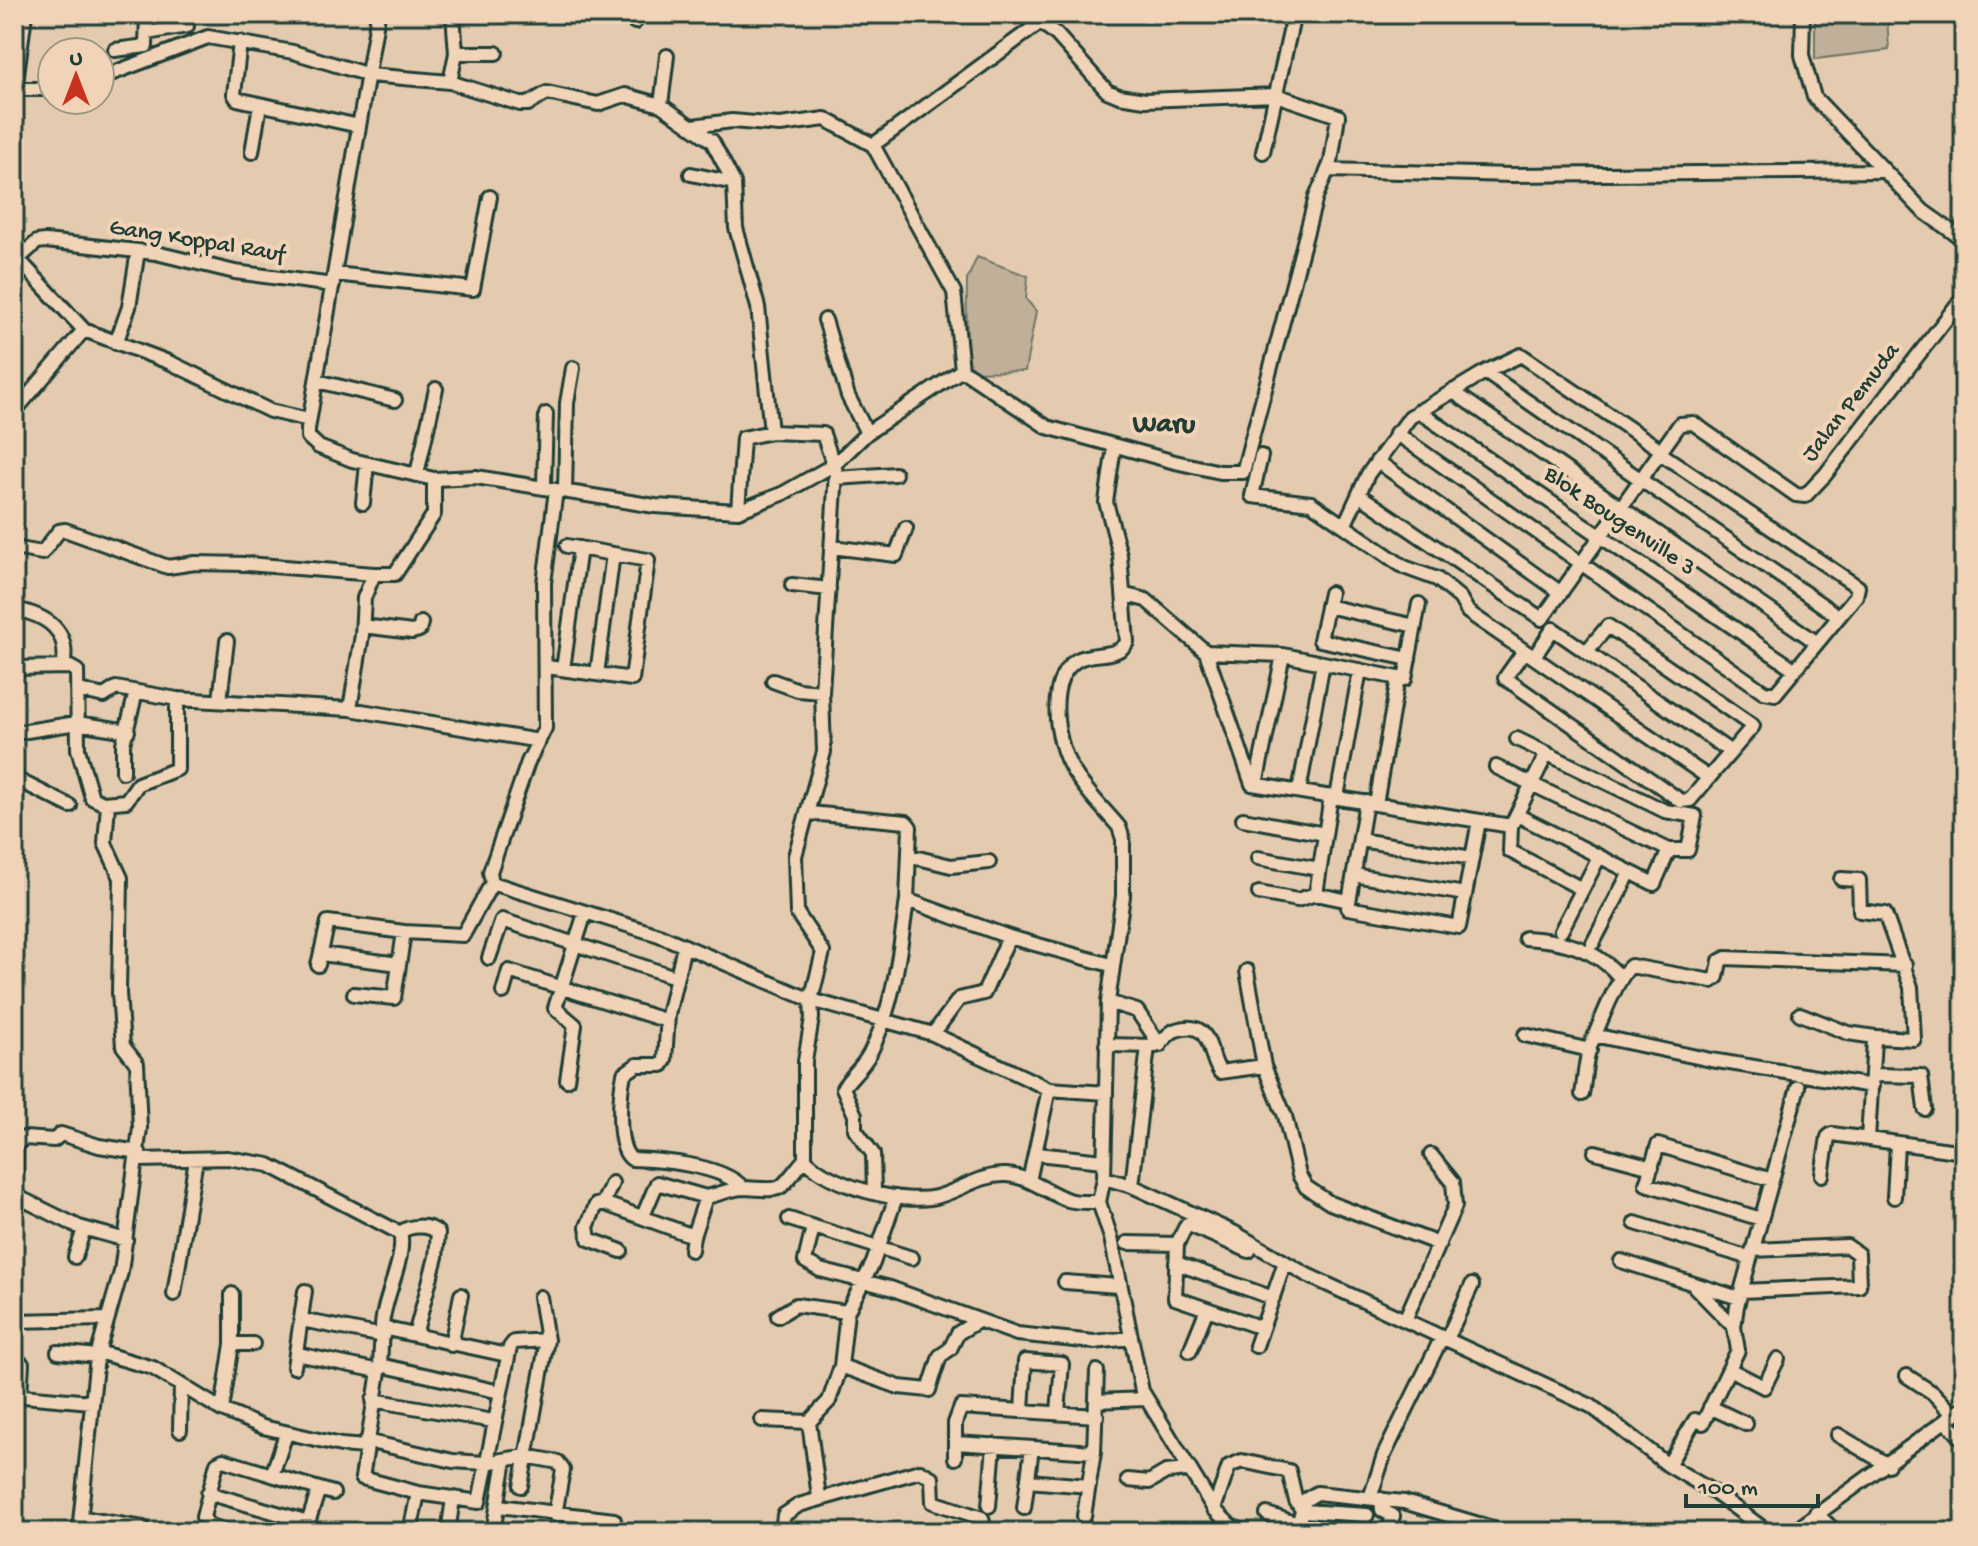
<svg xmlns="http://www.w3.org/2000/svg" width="1978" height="1546" font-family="'Gochi Hand',sans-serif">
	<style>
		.green { fill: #c0b099; stroke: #707666; stroke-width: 2 }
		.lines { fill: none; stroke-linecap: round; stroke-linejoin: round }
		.minor-casing { stroke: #1f3d34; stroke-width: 18 }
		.minor { stroke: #f1d4b8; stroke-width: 12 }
		.labels { text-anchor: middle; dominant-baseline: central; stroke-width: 8; stroke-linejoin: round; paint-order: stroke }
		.street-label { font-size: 24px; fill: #1f3d34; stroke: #f1d4b8 }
		.quarter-label { font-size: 28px; font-weight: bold; fill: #1f3d34; stroke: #f1d4b8 }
	</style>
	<rect width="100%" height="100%" fill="#e4cbb0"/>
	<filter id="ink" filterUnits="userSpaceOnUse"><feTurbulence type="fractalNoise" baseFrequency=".0125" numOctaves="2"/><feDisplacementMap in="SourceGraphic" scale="16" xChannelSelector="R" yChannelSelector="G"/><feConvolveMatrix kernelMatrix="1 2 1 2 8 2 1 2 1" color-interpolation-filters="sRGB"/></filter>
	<g filter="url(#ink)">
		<path class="green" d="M1815,14H1887L1889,50L1815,59Z
			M977,257L1028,276L1026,299L1036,311L1025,371L966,372L967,280Z"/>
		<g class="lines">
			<defs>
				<path id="minor" d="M14,14L25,15L15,89L14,182
					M378,14L308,429V437L319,447L352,460L434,479L476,477L655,506L738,511L782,494L835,464L867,433L962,370
					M460,14H472
					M628,14L635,22
					M1803,14L1802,55L1814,97L1923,211L1964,240
					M147,33L187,26
					M240,42L234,94L237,99L359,126
					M115,50L146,46L147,14
					M456,53H496
					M100,78L208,37L293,52L369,75L450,82L520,104H528L547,93L598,104L625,95L661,105L712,141L734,183L736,228L758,307L771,432
					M450,82L456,53L453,14
					M15,89H52
					M661,105L667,56
					M693,126L732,121L780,125L825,119L873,145L1041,22
					M873,145L954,292L962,370L1047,427L1175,462L1220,472H1243L1316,197L1331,162L1338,116L1276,95L1145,100L1119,96L1107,91L1057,35L1031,14
					M252,152L260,105
					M1263,152L1294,14
					M1328,170L1512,175L1882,171
					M691,174L734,183
					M14,257L18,259L37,242L45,241L156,253L235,272L333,285
					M18,259L84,330
					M335,274L473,289L490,197
					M825,320L848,396L867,433
					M116,343L129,307L138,251
					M1485,372L1838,616
					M317,381L395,400
					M1452,391L1816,642
					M1418,411L1794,669
					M14,412L84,330L171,363L270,411L309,420
					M1396,433L1764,692L1775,694L1856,596L1858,587L1660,453
					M1114,447L1106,502L1120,555L1127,642C1118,659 1092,651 1077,660C1045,680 1056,742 1072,769C1085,791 1103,808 1119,827L1123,839V896L1108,1002L1104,1178L1099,1202L1111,1238L1142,1391L1214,1509L1231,1526L1245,1532
					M1261,456L1252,496L1311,503L1404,567L1437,579L1460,598L1468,612L1709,778
					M1377,461L1561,593
					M417,474L436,389
					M836,478L895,474
					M544,485L546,414
					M565,491L567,403L573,368
					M1359,495L1542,619L1680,424L1693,423L1796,495L1805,496L1825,475L1964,296
					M363,503L367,464
					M738,511L743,438L771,432L823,434L836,472L822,692L824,752L795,856L797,913L823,952L811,1000L812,1018L805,1061V1159C828,1186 902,1205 936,1197C960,1191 980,1174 1006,1175C1029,1176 1047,1193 1068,1200C1078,1203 1089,1202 1099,1202
					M1345,524L1368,474L1410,417L1485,372L1521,355L1661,450
					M832,547L896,555L906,528
					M14,548L42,553L59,531L65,530L168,567L195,563L247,564L374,574
					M792,585L829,589
					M1330,593L1320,640L1409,659
					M1126,595L1146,600L1206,652L1252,784L1511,826L1547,753
					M1327,606L1415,626
					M14,609C46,615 71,630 63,667
					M363,626L412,632L419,630L421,623
					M1524,651L1505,678L1681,801L1690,800L1753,726L1608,626L1586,652
					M1206,652L1283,655L1398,678L1376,804
					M1534,657L1553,629L1731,752
					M547,667L632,679L648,560L567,546
					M14,668L70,667L77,671L78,749L92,798L103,803L126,801L138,784L177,769V699
					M563,669L580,548
					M597,674L613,554
					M1398,678L1405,679L1419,604
					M773,681L798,690L822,692
					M79,690L104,696L116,688L177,699L350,709L539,741
					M220,700L227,641
					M350,709L362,635L364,598L374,574H395L434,514V479
					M14,733L77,723L128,731
					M1496,767L1669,850H1688L1695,816L1665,811L1517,739
					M123,772V744L136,692
					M14,778L70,806
					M1256,784L1283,655
					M1299,791L1323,663
					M1337,797L1360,670
					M1366,802L1348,908L1459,927L1479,821
					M809,813L906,822L910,827L907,900L1009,937L1111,965
					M1517,815L1654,884L1669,850
					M1243,819L1325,834
					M1511,826L1510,851L1582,889
					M1360,840L1472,858
					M910,856L951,866L989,862
					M1258,858L1319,869
					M1354,875L1465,894
					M1841,879L1859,880L1860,911L1885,914L1911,987L1914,1039L1877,1037L1874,1040L1868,1139
					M492,883L659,935L811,1000L933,1034L1049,1089L1106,1093
					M1259,893L1297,900L1316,894L1349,901
					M1316,894L1331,796
					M1561,931L1599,857
					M1525,938C1562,940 1595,948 1620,977
					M1593,943L1630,872
					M684,946L668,1015L665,1060L662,1065H637L624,1074C620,1092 615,1149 632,1159C661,1160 723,1165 743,1188
					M321,954L399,964
					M489,958L502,920L669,975
					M318,965L328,922L404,932L463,935L492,883L490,872L528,762L545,728L544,583L556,490
					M503,992L509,971L661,1019
					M354,994L394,998L404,932
					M1108,1002L1137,1011L1160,1045
					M1800,1014L1848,1033L1875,1037
					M933,1034L959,999L984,993L1009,937
					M1525,1035L1590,1050
					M1598,1036L1711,1060L1872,1086
					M1106,1045L1156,1046C1164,1042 1167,1033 1176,1030C1213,1018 1207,1054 1220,1072L1264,1066L1247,971
					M1264,1066L1285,1116L1299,1175L1306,1187L1330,1203L1439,1244
					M14,1070L17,1057
					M1873,1075L1921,1076L1925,1109
					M567,1080L575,1025L555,1008L585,913
					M1582,1094C1585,1079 1585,1058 1591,1044C1599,1027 1617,976 1631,966L1712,981L1717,977L1720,961L1726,958L1905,965
					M14,1146L24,1138L54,1140L61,1134L99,1146L139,1152
					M1595,1152L1652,1167
					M1037,1154L1103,1161
					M139,1160L228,1158L269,1165L400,1233
					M1822,1175L1828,1137L1832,1134L1964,1152
					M1104,1178L1132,1186L1235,1233L1307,1275L1591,1406L1668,1465L1715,1493L1768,1532
					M1029,1181L1049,1089
					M1132,1186L1148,1046
					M14,1188L16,1145
					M874,1191L873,1154L855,1129V1115L843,1088C851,1076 863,1067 870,1053C894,1006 900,951 907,900
					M14,1195L79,1227L126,1240
					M706,1197C717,1195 733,1188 743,1188C788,1190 775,1194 805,1159
					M1894,1197L1897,1144
					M603,1203L612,1183
					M643,1216L657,1183L706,1197L693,1236
					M789,1219L912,1258
					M1761,1219L1646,1184L1658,1145L1772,1180
					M1635,1223L1750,1258
					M813,1227L805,1261L820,1270L890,1288L1017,1334L1094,1342L1131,1338
					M400,1233C409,1225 429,1224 438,1233L436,1257L415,1335
					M1127,1243L1177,1244
					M621,1251L589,1239L587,1227L596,1205L603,1203L693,1236L691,1250
					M1249,1251L1187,1224L1177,1244L1175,1298L1262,1328
					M75,1257L84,1229
					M1621,1261L1739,1298
					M1176,1263L1273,1298
					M1065,1282L1118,1286
					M1695,1287L1734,1327
					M1741,1291L1859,1286L1858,1254L1847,1246L1753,1250
					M174,1294L196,1159
					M778,1316L796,1305L847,1312
					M302,1320L383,1336
					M1405,1320L1455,1206L1453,1182L1431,1155
					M14,1321L105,1319
					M382,1328C382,1300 407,1257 400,1233
					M1447,1339L1472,1285
					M232,1344H253
					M451,1345L461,1295
					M1256,1346L1285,1262
					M1190,1351L1207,1309
					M58,1352L97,1356
					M98,1352L153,1368L222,1410L263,1427L341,1445L365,1447
					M297,1354L379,1371
					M507,1355L382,1328L380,1365L362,1478L418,1493L479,1502L510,1347L514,1342L547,1340
					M380,1365L500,1392
					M841,1366L899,1387L929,1390L940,1356L950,1349L958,1333L978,1321
					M294,1367L305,1291
					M1729,1369L1764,1387L1778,1359
					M1907,1376L1933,1393L1954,1415
					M14,1387L23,1396L91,1402
					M20,1394L22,1364
					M373,1400L493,1421
					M1097,1401L1145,1399
					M1710,1407L1746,1424
					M222,1410L232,1344V1294
					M1022,1410L1025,1361L1062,1364L1058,1412
					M762,1420L809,1422L829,1401L841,1366L847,1312L873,1263L896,1197
					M1946,1421L1964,1440
					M809,1422L819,1497
					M180,1430L181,1385
					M286,1434L272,1475L333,1493
					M1838,1435L1888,1465
					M366,1441L453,1461L485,1463L526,1456L558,1462L563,1470L555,1515
					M956,1443L1094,1452
					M955,1458V1423L961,1407L1097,1416
					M1668,1465L1695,1420L1703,1423L1738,1350L1734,1327L1737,1306L1798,1087
					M1128,1480L1149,1482L1166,1472L1189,1470
					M1028,1481L1089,1486
					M521,1486L547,1340L540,1297
					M208,1493L308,1522
					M1370,1498L1384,1455L1442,1337
					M1381,1499L1382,1510L1393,1516L1388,1532
					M499,1506L614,1520
					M989,1506L994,1445
					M1024,1508L1032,1448
					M1214,1509L1229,1466L1242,1461L1289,1471L1296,1501L1303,1511L1367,1515
					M1816,1513L1836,1532
					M1267,1514L1298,1524
					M1084,1516L1094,1452L1097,1371
					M82,1518L143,1528
					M79,1532L97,1356L121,1272L140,1128L137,1064L123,1046L119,993L121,878L105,843L108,804
					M228,1532L208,1525L203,1517L217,1463L223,1460L272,1475
					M305,1532L319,1489
					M410,1532L418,1493
					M448,1532L453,1499
					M493,1532L505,1460
					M782,1532L784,1515L799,1505L920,1471L932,1478L933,1502L982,1518L985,1532
					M1296,1532L1305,1500L1317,1493L1404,1502L1492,1528
					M1793,1532L1964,1407"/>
			</defs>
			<use href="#minor" class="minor-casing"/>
			<use href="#minor" class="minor"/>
		</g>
	</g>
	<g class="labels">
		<g class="street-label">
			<text transform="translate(197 242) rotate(9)">Gang Koppal Rauf</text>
			<text transform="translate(1852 403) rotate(-52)">Jalan Pemuda</text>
			<text transform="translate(1619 522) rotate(34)">Blok Bougenville 3</text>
		</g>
		<g class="quarter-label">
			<text x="1164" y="425">Waru</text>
		</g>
	</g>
	<rect width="1978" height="1546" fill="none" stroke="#f1d4b8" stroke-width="48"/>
	<rect x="24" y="24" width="1930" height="1498" fill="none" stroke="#1f3d34" stroke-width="3" filter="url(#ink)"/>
	<g transform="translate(76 76)"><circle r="38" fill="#f1d4b8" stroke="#9d9883" stroke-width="2"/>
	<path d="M0-6L14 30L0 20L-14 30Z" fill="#c8321e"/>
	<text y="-12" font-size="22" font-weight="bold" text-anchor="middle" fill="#1f3d34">U</text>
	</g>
	<path d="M1686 1494v12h132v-12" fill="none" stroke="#1f3d34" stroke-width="4"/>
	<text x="1698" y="1494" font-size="24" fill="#1f3d34" stroke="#f1d4b8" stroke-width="6" paint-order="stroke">100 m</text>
</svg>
